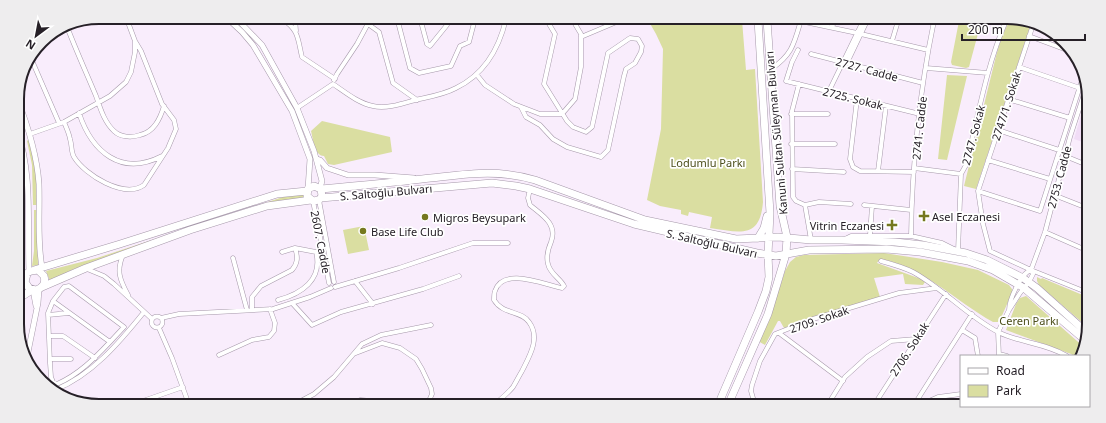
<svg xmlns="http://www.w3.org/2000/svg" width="1106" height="423" font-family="'Noto Sans',sans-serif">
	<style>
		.built { fill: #f1ddf6 }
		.green { fill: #dadea1 }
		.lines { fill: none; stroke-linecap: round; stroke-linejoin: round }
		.minor-casing { stroke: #a698aa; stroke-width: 5 }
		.tertiary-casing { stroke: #a698aa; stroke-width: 6 }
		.primary-casing { stroke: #a698aa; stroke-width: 8 }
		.minor { stroke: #fff; stroke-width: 4 }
		.tertiary { stroke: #fff; stroke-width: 5 }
		.primary { stroke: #fff; stroke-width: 7 }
		.poi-dot { fill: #75781f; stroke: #fff; stroke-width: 1.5 }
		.labels { text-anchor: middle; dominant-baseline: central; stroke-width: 3.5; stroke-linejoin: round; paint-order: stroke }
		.street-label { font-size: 11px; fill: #262027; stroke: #fff }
		.park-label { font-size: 11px; fill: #4c4e1a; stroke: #fff }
		.poi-label { font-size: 11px; fill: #262027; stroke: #fff; text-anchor: start }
		.rim { fill: none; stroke: #262027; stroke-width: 2 }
	</style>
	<rect width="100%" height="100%" fill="#f9edfc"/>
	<path class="built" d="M1088,91V144L1074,139Z"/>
	<path class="green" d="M648,20H742L746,70L755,69L763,202C760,240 739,232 710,228L712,217L689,212L688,216L681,214V210L660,206L647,200L661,129L663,49L656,34Z
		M959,21H983L979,30L969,67L966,68L952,65L951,62Z
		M1009,21H1032L976,189L964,186L996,56L1001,39Z
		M947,75L967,76L947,160L938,159Z
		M322,121L390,137L392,152L334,165L328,164L324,156C314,156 313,138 311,131Z
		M28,140H30L36,174L37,205H33L32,165L27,141Z
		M304,190L306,198L291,200L117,254L74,269L50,281L46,271L97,258Z
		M34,210H37L38,265L32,266L34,251Z
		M364,226L369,250L348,254L343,230Z
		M884,253L942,262L978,270L1009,285L1012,289V293L1000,320L998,322H993C955,301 924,267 880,259L877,263L921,279L925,282L923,285L905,284L903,274L874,278L880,297L784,328L780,321H778L765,345L758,341L768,323L785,271L790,262L796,257L804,255Z
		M1037,277L1041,279L1042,278L1085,296V325L1039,285L1037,281Z
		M1026,296L1085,348V350L1081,356H1074L1071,354L1006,330L1016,304L1020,298Z"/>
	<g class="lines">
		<defs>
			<path id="minor" d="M278,18L283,20L292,18
				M295,18L296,31
				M357,18L368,24L379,32L393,83L417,100
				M397,18L410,68L419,73L451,66L460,46L469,42L475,19
				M420,18L427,44L430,46L447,25L448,19
				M283,20C299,29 298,41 302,57L335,79
				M800,21L857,33
				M1034,22L978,191L983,224L990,251L1031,270L1086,292
				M66,24C75,48 86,72 96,96C100,107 104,122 114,131C120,137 131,138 140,135C154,132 160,119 164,106
				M832,27L835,20
				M861,34L928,50
				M1029,36L1072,52
				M581,37L619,21
				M892,41L898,21
				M798,50L792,62L786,81L920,114
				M811,54L923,83
				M30,56L59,123
				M847,63L867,21
				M1019,67L1080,88
				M926,68L988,73
				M771,69C792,55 794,44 801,20
				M477,75L485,85L514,104L540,114H562L575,99L581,67V34L572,19
				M334,80L337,74L357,44L371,18
				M799,84L792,111L793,197L796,201L805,205
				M829,91L863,21
				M857,99L850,159L853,167L860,171L914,172
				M1008,99L1070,118
				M521,107L526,117L540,125L553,139L567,147L601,157L608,150L624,76L626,69L635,63L641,52L642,46L638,39L630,38L608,53L592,127L586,132L573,127L567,121L544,84L555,34L546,19
				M297,108L333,84C345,92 358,103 373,106C386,109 401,104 415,100C428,97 443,95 456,88C485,74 499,49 506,19
				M79,113C92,152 121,177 162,156
				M791,114H828
				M64,122C66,127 69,133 70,139C72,145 71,152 74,157C85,175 124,199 144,185L168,148L176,129L174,120L162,104L141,51L135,41
				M998,130L1059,150
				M30,134L64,122L110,96L126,82L131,72L135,52V41L126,17
				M791,144H835
				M1065,156L1087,165
				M988,160L1050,179
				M914,168L961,174
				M792,169L844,172
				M878,171L886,106
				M978,191L1040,211L1083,77
				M1054,195L1087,208
				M319,200L334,282
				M313,201L329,283
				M805,205L819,202L851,204
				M805,205L811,240
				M864,205L911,210
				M1045,232L1086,250
				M870,235L872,206
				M911,236C912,167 920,89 934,21
				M845,239L851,236H911L942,243L958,251L961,174L966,165C978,117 986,67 1006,21
				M123,255C116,271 120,280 128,295
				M233,258L247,310
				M881,261C892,264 903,267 913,272C944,289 967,316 998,332C1020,343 1046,343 1067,356
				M87,269L104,276L114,284L152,319
				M1031,270L1045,232L1070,137L1087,85
				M355,281L373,304
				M335,287L399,268L473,243H508
				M278,300C301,294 323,280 316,252L295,248
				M53,301L110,342C94,359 78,375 57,384L53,382L51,377L50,363L48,313Z
				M53,301L64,287L69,286L124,327L110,342
				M292,303L312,325L341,312L423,289L459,276
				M252,310V297L261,286L292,270C298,263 298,257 295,248L282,252
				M1009,310C1009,300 1021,273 1031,270
				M48,315L69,313
				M151.5 322a5.5 5.5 0 1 1 11 0a5.5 5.5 0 1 1-11 0Z
				M161,318L179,314L273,309L310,297L331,288
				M159,328L172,358L188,402
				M962,330L975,338L978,356
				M779,333L843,381
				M49,336H63L95,358
				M356,353L382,343L400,348L416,359L422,369L431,388L432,394L428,403
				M999,354L1007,356
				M219,355L252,340L269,337L274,331L275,323L270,309
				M999,356L998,332L1009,310L1020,293L1029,282L1033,274L1031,270
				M50,359H71
				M55,390C92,375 119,343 144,312
				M140,402L183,387
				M297,403L314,394L334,377L362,344L381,335L431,325
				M359,403L360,400L397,403
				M495,404C501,399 507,394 513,387C516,382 519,376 522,371C529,357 541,338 529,322C521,310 503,315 494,300C494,297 494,293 495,291C503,266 545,285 562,288L564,286C560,278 550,274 548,264C546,257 548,249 551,242C558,224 542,215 530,205L528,198L530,189
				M755,405L751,391L752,385L760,361L775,334L813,319L899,293L937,288
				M830,405V401L845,377L867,357L891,341L916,339
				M874,405L946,294
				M914,405L972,314
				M920,405L938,397L961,394"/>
			<path id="tertiary" d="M227,18L242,32L253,45L292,111L310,159L308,189
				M236,18L262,45L297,108L314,151L322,181L320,188
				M17,98C28,126 37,154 39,184C40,212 37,240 42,267
				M17,129C33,176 27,223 29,272
				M317,159L320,160L327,168L348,175H375L414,178
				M33,290L36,306
				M27,357L38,303L39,289"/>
			<path id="primary" d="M321,189L322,196L319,200L313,201L307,196L308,189L314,186L321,189C355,186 389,183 422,179C463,175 494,168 535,180L645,220L736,239L778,237L811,240H842L895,242L923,245L966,253L987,260L1023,278L1037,288L1085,331
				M321,198L492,183L516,186L530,189L634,224L757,253L776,256L809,250L886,249L920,252L968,261L993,270L1024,288L1085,340
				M758,238L764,228L767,216
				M34,270L120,244L277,194L307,191
				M18,278L31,271L38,270L44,276C46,283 43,288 36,290L29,288L25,282L27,274
				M42,287L86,268L190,230L267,206L311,200
				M18,299L32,290
				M718,405L758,312L766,291L769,277L768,255L770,213L758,20
				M728,405L768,314L786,254L787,237L780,206L767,20"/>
		</defs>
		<use href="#minor" class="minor-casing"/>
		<use href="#tertiary" class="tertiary-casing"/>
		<use href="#primary" class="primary-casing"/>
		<use href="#minor" class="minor"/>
		<use href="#tertiary" class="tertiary"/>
		<use href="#primary" class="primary"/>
	</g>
	<g class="poi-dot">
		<path d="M922 210h4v4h4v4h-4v4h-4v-4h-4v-4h4z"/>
		<circle cx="425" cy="217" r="4"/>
		<path d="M890 219h4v4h4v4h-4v4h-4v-4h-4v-4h4z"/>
		<circle cx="363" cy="231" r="4"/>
	</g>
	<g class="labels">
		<g class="street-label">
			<text transform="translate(867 69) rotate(15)">2727. Cadde</text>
			<text transform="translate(853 98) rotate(14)">2725. Sokak</text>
			<text transform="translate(1006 106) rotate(-72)">2747/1. Sokak</text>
			<text transform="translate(919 128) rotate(-84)">2741. Cadde</text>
			<text transform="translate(776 133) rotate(-95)">Kanuni Sultan Süleyman Bulvarı</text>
			<text transform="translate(973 135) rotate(-75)">2747. Sokak</text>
			<text transform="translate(1059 177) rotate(-75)">2753. Cadde</text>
			<text transform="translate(386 192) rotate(-5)">S. Saltoğlu Bulvarı</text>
			<text transform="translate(321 242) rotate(79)">2607. Cadde</text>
			<text transform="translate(712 243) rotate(13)">S. Saltoğlu Bulvarı</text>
			<text transform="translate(819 319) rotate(-19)">2709. Sokak</text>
			<text transform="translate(909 349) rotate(-57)">2706. Sokak</text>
		</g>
		<g class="park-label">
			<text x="708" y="162">Lodumlu Parkı</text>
			<text x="1029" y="320">Ceren Parkı</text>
		</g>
		<g class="poi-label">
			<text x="932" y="216">Asel Eczanesi</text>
			<text x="433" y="217">Migros Beysupark</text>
			<text x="884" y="225" text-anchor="end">Vitrin Eczanesi</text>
			<text x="371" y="231">Base Life Club</text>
		</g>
	</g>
	<path d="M0 0H1106V423H0ZM99 24H1007A75 75 0 0 1 1082 99V324A75 75 0 0 1 1007 399H99A75 75 0 0 1 24 324V99A75 75 0 0 1 99 24Z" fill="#eeedee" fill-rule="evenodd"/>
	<path class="rim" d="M99 24H1007A75 75 0 0 1 1082 99V324A75 75 0 0 1 1007 399H99A75 75 0 0 1 24 324V99A75 75 0 0 1 99 24Z"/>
	<rect x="960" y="355" width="130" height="52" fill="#ffffff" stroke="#a8a6a9"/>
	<rect x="968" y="368" width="20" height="6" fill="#ffffff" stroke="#a8a6a9"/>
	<text x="996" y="375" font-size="12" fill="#262027">Road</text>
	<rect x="968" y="385" width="20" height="12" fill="#dadea1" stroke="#a8a6a9"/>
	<text x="996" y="395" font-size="12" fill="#262027">Park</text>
	<g transform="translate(36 36) rotate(212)" stroke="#ffffff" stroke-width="3" paint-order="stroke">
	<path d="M0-3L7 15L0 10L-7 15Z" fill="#262027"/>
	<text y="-6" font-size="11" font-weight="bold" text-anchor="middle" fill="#262027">N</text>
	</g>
	<path d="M962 34v6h123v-6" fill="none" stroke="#262027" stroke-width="2"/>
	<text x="968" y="34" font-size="12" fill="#262027" stroke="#ffffff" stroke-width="3" paint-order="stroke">200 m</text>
</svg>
